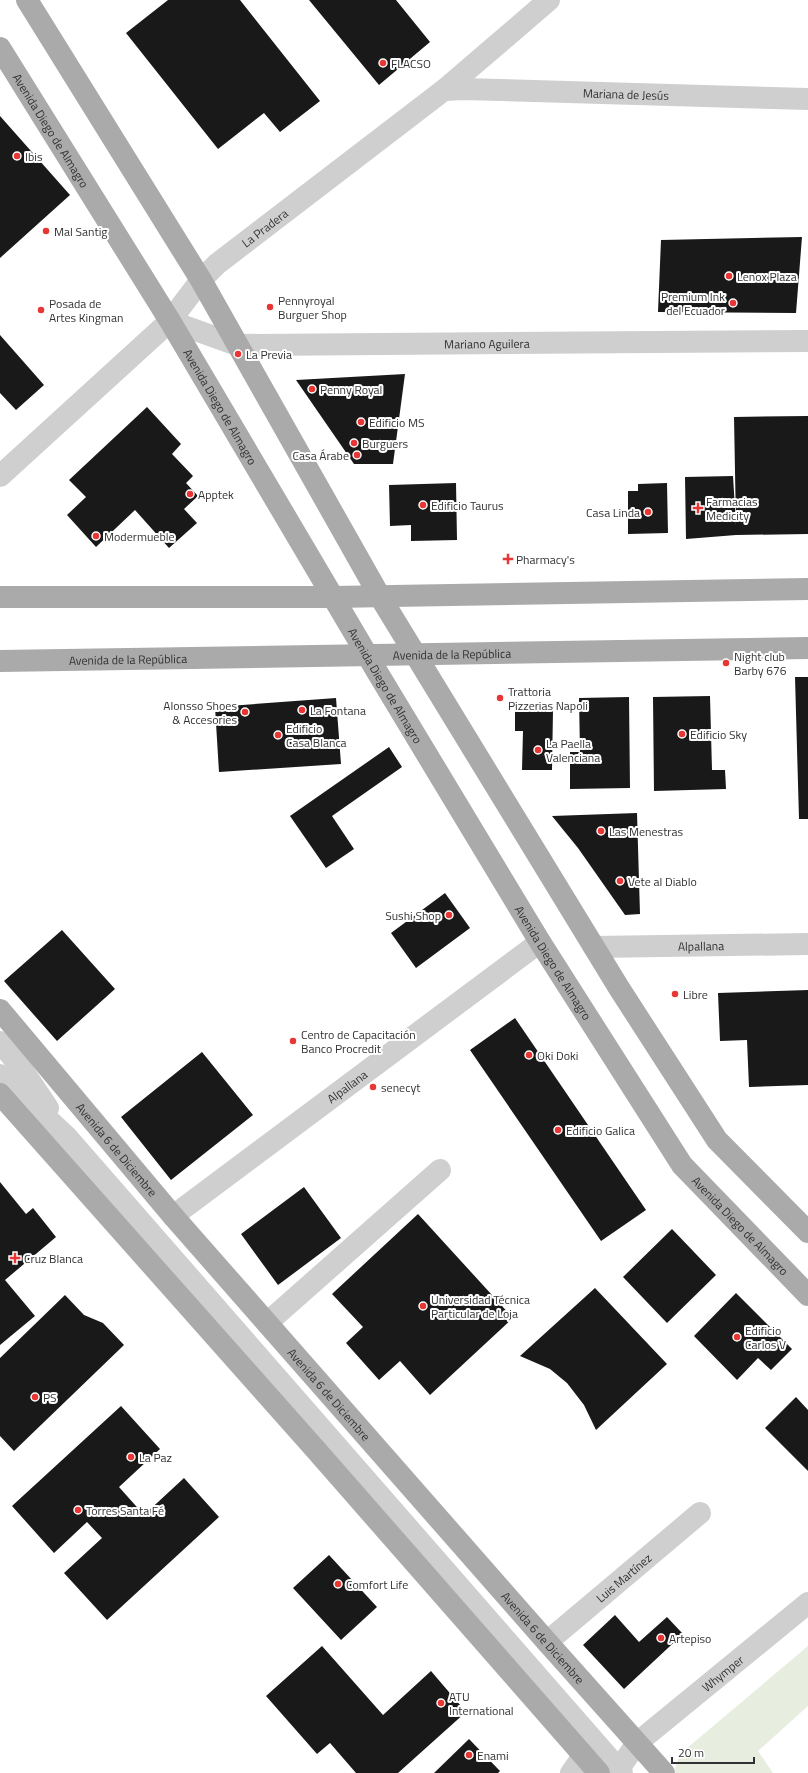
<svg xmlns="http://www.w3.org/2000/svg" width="808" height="1773" font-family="'Titillium Web',sans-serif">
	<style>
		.green { fill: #e7eee0 }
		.building { fill: #191919 }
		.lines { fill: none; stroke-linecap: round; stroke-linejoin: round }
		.minor { stroke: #cfcfcf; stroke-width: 22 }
		.major { stroke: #aaa; stroke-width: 22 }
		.poi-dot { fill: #e83634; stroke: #fff; stroke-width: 1.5 }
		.labels { text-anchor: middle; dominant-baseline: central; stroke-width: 4; stroke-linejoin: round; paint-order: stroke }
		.poi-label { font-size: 12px; fill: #323232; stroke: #fff; text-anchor: start }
		.street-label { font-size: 12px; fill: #323232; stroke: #fff }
	</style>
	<rect width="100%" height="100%" fill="#fff"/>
	<path class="green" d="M808,1646V1706L758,1751L773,1773H676L674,1771L680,1754Z"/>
	<path class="building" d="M168,0H240L320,101L280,132L264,113L218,149L126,33Z
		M309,0H396L430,42L379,85Z
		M0,116L70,195L0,258Z
		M802,237L796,313L658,312L661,240Z
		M0,335L44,385L16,410L0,393Z
		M405,374L393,464H354L296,380Z
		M147,407L181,444L172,454L193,476L186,483L198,496L184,509L197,523L169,548L135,510L96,547L67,515L86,497L69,480Z
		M808,416V534L736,535L686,539L685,477L733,476L736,525L734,417Z
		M456,483L457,540L411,541V525L390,526L389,485Z
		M667,483L668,533L628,534V491H638V484Z
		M795,677H808V819H799Z
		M710,696L712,770H725L726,789L654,791L653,697Z
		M629,697L630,788L570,789V752H580L579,698Z
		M336,698L341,764L219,772L215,707Z
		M515,710H553L552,770H522L523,731H515Z
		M389,747L402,767L332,816L354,849L326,868L290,816Z
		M637,813L640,914L625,915L578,848L552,816Z
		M445,893L470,928L416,968L391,933Z
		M62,930L115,989L57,1041L4,981Z
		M808,990V1085L749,1087L747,1040L720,1041L718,993Z
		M515,1018L646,1210L601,1241L470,1050Z
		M202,1052L253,1115L171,1180L121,1117Z
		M0,1182L26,1214L33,1208L56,1237L5,1280L35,1316L0,1345Z
		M304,1187L341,1238L278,1285L241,1234Z
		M418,1214L513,1318L430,1395L400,1361L379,1380L346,1343L363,1327L332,1294Z
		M672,1229L716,1275L667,1323L623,1277Z
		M595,1288L667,1364L596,1430L584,1405L567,1383L550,1369L520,1356Z
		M736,1293L792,1349L771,1370L758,1358L737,1380L694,1336Z
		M65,1295L84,1315L103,1323L124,1345L14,1451L0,1436V1358Z
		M796,1397L808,1410V1471L765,1428Z
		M121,1406L160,1449L119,1487L144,1515L184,1478L219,1517L107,1620L64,1573L102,1538L87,1522L54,1553L12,1506Z
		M329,1555L377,1607L341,1640L293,1588Z
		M615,1615L639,1642L667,1617L683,1634L624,1689L583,1645Z
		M322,1646L383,1715L431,1671L466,1712L398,1773H356L330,1743L317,1754L266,1696Z
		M469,1739L500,1771L498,1773H434Z"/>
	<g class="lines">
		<g class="minor">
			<path id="s1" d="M444,90L463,89L808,99"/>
			<path id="s2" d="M170,321L237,345L808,341"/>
			<path id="s3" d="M0,476L170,321L201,280L217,264L444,90L549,0"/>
			<path id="s4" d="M594,947L808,944"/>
			<path d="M0,1042L20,1066L48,1108"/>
			<path d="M0,1075L66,1136L622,1773"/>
			<path id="s5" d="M173,1216L540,942"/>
			<path d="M267,1323L440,1170"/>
			<path id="s6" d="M547,1642L700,1513"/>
			<path d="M571,1773L583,1756L603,1753"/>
			<path id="s7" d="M616,1773L637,1743L808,1603"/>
		</g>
		<g class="major">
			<path d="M27,0L201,280L379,595L619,988L717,1140L808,1232"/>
			<path id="s8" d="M0,48L170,321L379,675L540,942L682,1165L808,1295"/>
			<path d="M0,597H333L808,589"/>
			<path id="s9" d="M0,661L808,648"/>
			<path id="s10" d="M0,1010L173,1216L547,1642L664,1773"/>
			<path d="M0,1094L316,1450L599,1773"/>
		</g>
	</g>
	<g class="poi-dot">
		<circle cx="383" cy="63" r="4"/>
		<circle cx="17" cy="156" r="4"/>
		<circle cx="46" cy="231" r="4"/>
		<circle cx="729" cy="276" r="4"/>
		<circle cx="733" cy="303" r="4"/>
		<circle cx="270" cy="307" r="4"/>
		<circle cx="41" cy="310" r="4"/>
		<circle cx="238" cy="354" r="4"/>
		<circle cx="312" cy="389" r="4"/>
		<circle cx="361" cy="422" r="4"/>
		<circle cx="354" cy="443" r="4"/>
		<circle cx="357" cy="455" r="4"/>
		<circle cx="190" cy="494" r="4"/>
		<circle cx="423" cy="505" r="4"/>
		<path d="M696 502h4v4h4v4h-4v4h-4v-4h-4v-4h4z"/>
		<circle cx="648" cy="512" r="4"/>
		<circle cx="96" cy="536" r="4"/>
		<path d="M506 553h4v4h4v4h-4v4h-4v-4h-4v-4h4z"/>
		<circle cx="726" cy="663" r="4"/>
		<circle cx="500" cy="698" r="4"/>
		<circle cx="302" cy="710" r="4"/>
		<circle cx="245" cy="712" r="4"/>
		<circle cx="682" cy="734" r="4"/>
		<circle cx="278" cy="735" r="4"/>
		<circle cx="538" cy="750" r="4"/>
		<circle cx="601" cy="831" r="4"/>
		<circle cx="620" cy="881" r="4"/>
		<circle cx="449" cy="915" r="4"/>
		<circle cx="675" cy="994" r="4"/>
		<circle cx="293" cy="1041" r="4"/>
		<circle cx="529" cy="1055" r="4"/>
		<circle cx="373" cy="1087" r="4"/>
		<circle cx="558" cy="1130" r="4"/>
		<path d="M13 1252h4v4h4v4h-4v4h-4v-4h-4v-4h4z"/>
		<circle cx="423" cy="1306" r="4"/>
		<circle cx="737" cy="1337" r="4"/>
		<circle cx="35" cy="1397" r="4"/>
		<circle cx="131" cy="1457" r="4"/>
		<circle cx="78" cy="1510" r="4"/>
		<circle cx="338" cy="1584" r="4"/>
		<circle cx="661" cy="1638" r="4"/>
		<circle cx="441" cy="1703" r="4"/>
		<circle cx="469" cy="1755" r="4"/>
	</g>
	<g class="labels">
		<g class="poi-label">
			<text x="391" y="63">FLACSO</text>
			<text x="25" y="156">Ibis</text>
			<text x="54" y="231">Mal Santig</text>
			<text x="737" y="276">Lenox Plaza</text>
			<text x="725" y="296" text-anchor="end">Premium Ink<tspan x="725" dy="14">del Ecuador</tspan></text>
			<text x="278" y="300">Pennyroyal<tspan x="278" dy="14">Burguer Shop</tspan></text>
			<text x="49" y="303">Posada de<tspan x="49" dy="14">Artes Kingman</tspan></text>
			<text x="246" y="354">La Previa</text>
			<text x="320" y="389">Penny Royal</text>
			<text x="369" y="422">Edificio MS</text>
			<text x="362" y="443">Burguers</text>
			<text x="349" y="455" text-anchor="end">Casa Árabe</text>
			<text x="198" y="494">Apptek</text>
			<text x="706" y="501">Farmacias<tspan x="706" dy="14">Medicity</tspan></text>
			<text x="431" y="505">Edificio Taurus</text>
			<text x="640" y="512" text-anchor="end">Casa Linda</text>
			<text x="104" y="536">Modermueble</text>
			<text x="516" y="559">Pharmacy's</text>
			<text x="734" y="656">Night club<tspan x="734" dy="14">Barby 676</tspan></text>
			<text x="508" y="691">Trattoria<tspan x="508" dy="14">Pizzerias Napoli</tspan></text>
			<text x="237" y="705" text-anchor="end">Alonsso Shoes<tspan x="237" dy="14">&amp; Accesories</tspan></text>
			<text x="310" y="710">La Fontana</text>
			<text x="286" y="728">Edificio<tspan x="286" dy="14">Casa Blanca</tspan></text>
			<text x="690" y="734">Edificio Sky</text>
			<text x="546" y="743">La Paella<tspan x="546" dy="14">Valenciana</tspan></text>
			<text x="609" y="831">Las Menestras</text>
			<text x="628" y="881">Vete al Diablo</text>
			<text x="441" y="915" text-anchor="end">Sushi Shop</text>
			<text x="683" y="994">Libre</text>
			<text x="301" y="1034">Centro de Capacitación<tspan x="301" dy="14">Banco Procredit</tspan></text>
			<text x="537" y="1055">Oki Doki</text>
			<text x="381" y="1087">senecyt</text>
			<text x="566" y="1130">Edificio Galica</text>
			<text x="24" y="1258">Cruz Blanca</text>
			<text x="431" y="1299">Universidad Técnica<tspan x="431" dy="14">Particular de Loja</tspan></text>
			<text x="745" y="1330">Edificio<tspan x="745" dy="14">Carlos V</tspan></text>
			<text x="43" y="1397">PS</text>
			<text x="139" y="1457">La Paz</text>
			<text x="86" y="1510">Torres Santa Fé</text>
			<text x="346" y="1584">Comfort Life</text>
			<text x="669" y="1638">Artepiso</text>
			<text x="449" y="1696">ATU<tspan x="449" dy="14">International</tspan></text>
			<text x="477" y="1755">Enami</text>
		</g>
		<g class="street-label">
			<text stroke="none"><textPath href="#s1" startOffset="182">Mariana de Jesús</textPath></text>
			<text stroke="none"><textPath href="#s8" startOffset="97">Avenida Diego de Almagro</textPath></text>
			<text stroke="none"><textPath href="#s3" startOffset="364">La Pradera</textPath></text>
			<text stroke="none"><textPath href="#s2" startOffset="321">Mariano Aguilera</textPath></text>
			<text stroke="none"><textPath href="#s8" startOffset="421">Avenida Diego de Almagro</textPath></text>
			<text stroke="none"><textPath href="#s9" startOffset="452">Avenida de la República</textPath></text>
			<text stroke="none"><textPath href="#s9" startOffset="128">Avenida de la República</textPath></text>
			<text stroke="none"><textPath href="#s8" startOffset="745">Avenida Diego de Almagro</textPath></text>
			<text stroke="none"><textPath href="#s4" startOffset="107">Alpallana</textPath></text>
			<text stroke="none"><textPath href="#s8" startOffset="1069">Avenida Diego de Almagro</textPath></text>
			<text stroke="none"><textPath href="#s5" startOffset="217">Alpallana</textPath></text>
			<text stroke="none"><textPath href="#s10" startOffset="182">Avenida 6 de Diciembre</textPath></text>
			<text stroke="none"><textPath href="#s8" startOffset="1393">Avenida Diego de Almagro</textPath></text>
			<text stroke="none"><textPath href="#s10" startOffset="506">Avenida 6 de Diciembre</textPath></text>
			<text stroke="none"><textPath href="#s6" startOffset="100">Luis Martínez</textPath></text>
			<text stroke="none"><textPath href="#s10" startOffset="830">Avenida 6 de Diciembre</textPath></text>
			<text stroke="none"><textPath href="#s7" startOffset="147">Whymper</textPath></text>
		</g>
	</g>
	<path d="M672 1757v6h82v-6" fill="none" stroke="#323232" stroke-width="2"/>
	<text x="678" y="1757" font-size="12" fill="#323232" stroke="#ffffff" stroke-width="3" paint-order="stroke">20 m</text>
</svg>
